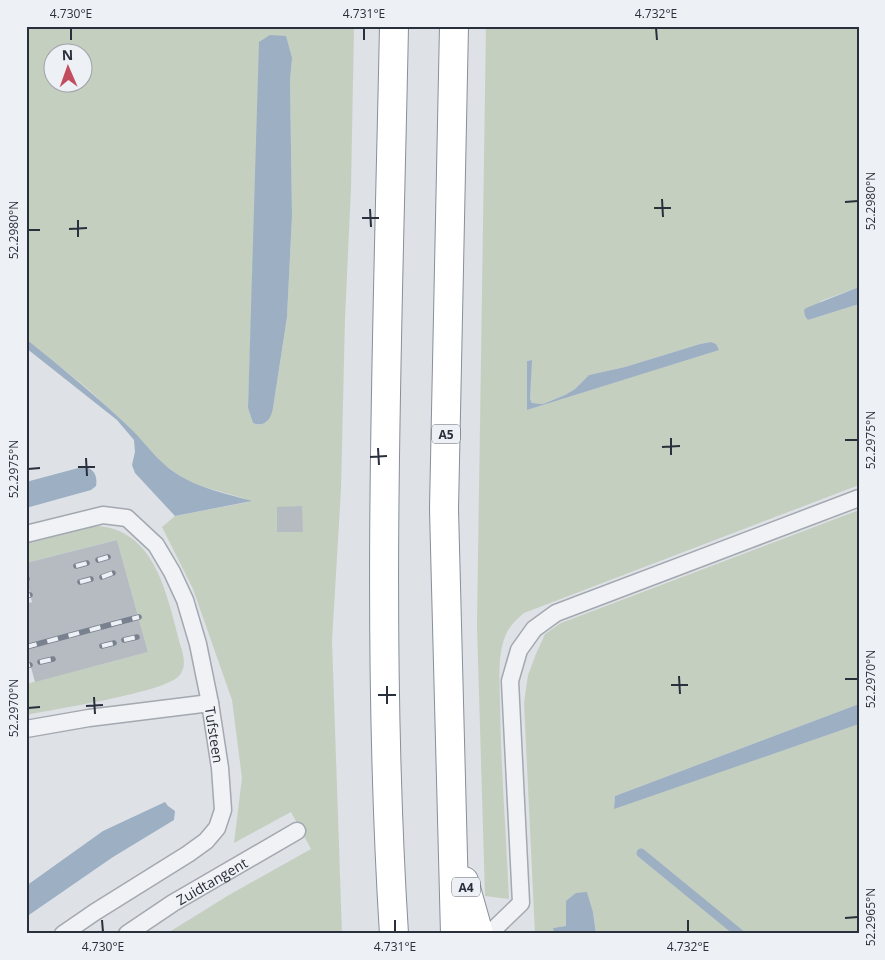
<svg xmlns="http://www.w3.org/2000/svg" width="885" height="960" font-family="'Open Sans',sans-serif">
	<style>
		.green { fill: #c4cfc0; fill-rule: evenodd }
		.water { fill: #9cafc3 }
		.lines { fill: none; stroke-linecap: round; stroke-linejoin: round }
		.stream { stroke: #9cafc3; stroke-width: 9 }
		.building { fill: #b6bbc2 }
		.service-casing { stroke: #a4a8b0; stroke-width: 19 }
		.motorway-casing { stroke: #878f9b; stroke-width: 30 }
		.service { stroke: #f0f2f5; stroke-width: 16 }
		.motorway { stroke: #fff; stroke-width: 28 }
		.rail-casing { stroke: #79818e; stroke-width: 5.5 }
		.rail { stroke: #edf0f4; stroke-width: 4; stroke-dasharray: 11; stroke-linecap: butt }
		.ticks { fill: none; stroke: #29303c; stroke-width: 2 }
		.labels { text-anchor: middle; dominant-baseline: central; stroke-width: 4; stroke-linejoin: round; paint-order: stroke }
		.shield { fill: #edf0f4; stroke: #646a73; stroke-width: 1 }
		.shield-label { font-size: 12px; font-weight: bold; fill: #29303c }
		.street-label { font-size: 14px; fill: #29303c; stroke: #edf0f4 }
		.neatline { fill: none; stroke: #29303c; stroke-width: 2 }
		.ticks-label { font-size: 12px; text-anchor: middle; fill: #29303c }
	</style>
	<rect width="100%" height="100%" fill="#dee1e6"/>
	<path class="green" d="M26,26H354L351,188L345,318L341,489L332,641L342,934H166L229,895L311,849L291,812L234,843L242,778L232,700L193,589L162,527L175,516L249,502L243,498L197,485L179,476L162,463L130,428L89,390L26,339ZM52,52H82V82H52ZM292,58L290,81L292,216L287,317L273,408L267,422L259,425L253,423L248,408L254,237Z
		M486,26H859V287L821,301L808,320L859,304V485L524,613C516,620 509,626 505,637C497,657 500,683 500,705C501,769 506,834 509,899L485,896L477,625ZM711,342L716,344L718,350L527,410V361L531,360L530,399L532,403L543,404L565,395L575,389L589,375L625,367L700,344Z
		M859,510V704L615,796L614,808L859,724V934H596L593,912L587,892L566,926L553,928L554,934H535L524,703L528,675L536,654L545,634L561,623Z
		M97,526C159,530 168,603 182,650C184,659 186,668 179,676C163,693 54,709 26,715V684L148,652L117,540L26,563V543L77,529Z"/>
	<path class="water" d="M270,35L286,36L292,58L290,81L292,216L287,317L273,408C271,419 265,428 253,423L248,408L259,42Z
		M859,287V304L808,320L805,316L804,310L806,308Z
		M26,339C61,367 95,395 128,426C147,444 157,462 180,476C202,489 228,494 252,501L175,516L135,473L132,465L135,452L134,440L117,420L26,348Z
		M711,342L716,344L719,350L527,410V361L532,360L530,399L532,403L543,404L565,395L575,389L589,375L625,367L700,344Z
		M82,467C93,467 98,475 96,486L91,490L26,508V482Z
		M859,704V724L614,809L615,796Z
		M165,802L168,806L175,811L174,820L113,857L26,917V886L103,831Z
		M587,892L593,912L596,934H554L553,928L566,926V901L576,893Z"/>
	<g class="lines">
		<path class="stream" d="M641,853L740,934"/>
	</g>
	<path class="building" d="M302,506L303,532H277V507Z
		M117,540L148,652L35,682L26,649V604L32,602L26,577V563Z"/>
	<g class="lines">
		<defs>
			<g id="service">
				<path d="M26,534L103,515L127,518L156,545L172,572L185,600L198,644L210,703"/>
				<path id="s1" d="M26,729L89,718L210,703L220,768L223,810L217,828L206,841L188,854L95,912L63,934"/>
				<path id="s2" d="M127,934L173,903L297,831"/>
				<path d="M489,934L521,903L510,681L519,650L534,629L556,613L859,498"/>
			</g>
			<path id="motorway" d="M454,26L444,509L455,934
				M464,881L479,934
				M394,934C375,632 388,328 394,26"/>
		</defs>
		<use href="#service" class="service-casing"/>
		<use href="#motorway" class="motorway-casing"/>
		<use href="#service" class="service"/>
		<use href="#motorway" class="motorway"/>
		<defs>
			<path id="rail" d="M98,560L108,557
				M76,566L87,563
				M102,577L113,573
				M26,579H27
				M80,582L91,579
				M26,596L30,595
				M124,640L137,637
				M102,646L114,643
				M26,647L139,617
				M40,662L53,659
				M26,666L30,665"/>
		</defs>
		<use href="#rail" class="rail-casing"/>
		<use href="#rail" class="rail"/>
	</g>
	<path class="ticks" d="M71,28V40M364,28V40M656,28L657,40M662,199L663,217M845,202L858,201M654,208H671M370,209L371,227M362,218H379M78,220V237M69,229L87,228M28,230H40M671,438V455M845,440H858M662,447L680,446M378,448L379,465M370,457L387,456M86,458L87,476M78,467H95M28,469L40,468M679,676L680,694M845,679H858M671,685H688M387,686V704M378,695H396M94,697L95,714M86,706L103,705M28,708L40,707M845,918L858,917M102,920L103,932M395,920V932M688,920V932"/>
	<g class="labels">
		<g class="shield">
			<rect x="432" y="424.5" width="28" height="19" rx="4"/>
			<rect x="452" y="877.5" width="28" height="19" rx="4"/>
		</g>
		<g class="shield-label">
			<text x="446" y="434">A5</text>
			<text x="466" y="887">A4</text>
		</g>
		<g class="street-label">
			<text stroke="none"><textPath href="#s1" startOffset="218">Tufsteen</textPath></text>
			<text stroke="none"><textPath href="#s2" startOffset="100">Zuidtangent</textPath></text>
		</g>
	</g>
	<rect width="885" height="960" fill="none" stroke="#edf0f4" stroke-width="55"/>
	<g transform="translate(68 68) rotate(358)"><circle r="24" fill="#edf0f4" stroke="#9fa3aa"/>
	<path d="M0-4L9 19L0 12L-9 19Z" fill="#c14d5f"/>
	<text y="-8" font-size="14" font-weight="bold" text-anchor="middle" fill="#29303c">N</text>
	</g>
	<rect x="28" y="28" width="830" height="904" class="neatline"/>
	<g class="ticks-label">
		<text x="71" y="18">4.730°E</text>
		<text x="364" y="18">4.731°E</text>
		<text x="656" y="18">4.732°E</text>
		<text transform="translate(871 201) rotate(-90)" y="4">52.2980°N</text>
		<text transform="translate(14 230) rotate(-90)" y="4">52.2980°N</text>
		<text transform="translate(871 440) rotate(-90)" y="4">52.2975°N</text>
		<text transform="translate(14 469) rotate(-90)" y="4">52.2975°N</text>
		<text transform="translate(871 679) rotate(-90)" y="4">52.2970°N</text>
		<text transform="translate(14 708) rotate(-90)" y="4">52.2970°N</text>
		<text transform="translate(871 917) rotate(-90)" y="4">52.2965°N</text>
		<text x="103" y="951">4.730°E</text>
		<text x="395" y="951">4.731°E</text>
		<text x="688" y="951">4.732°E</text>
	</g>
</svg>
